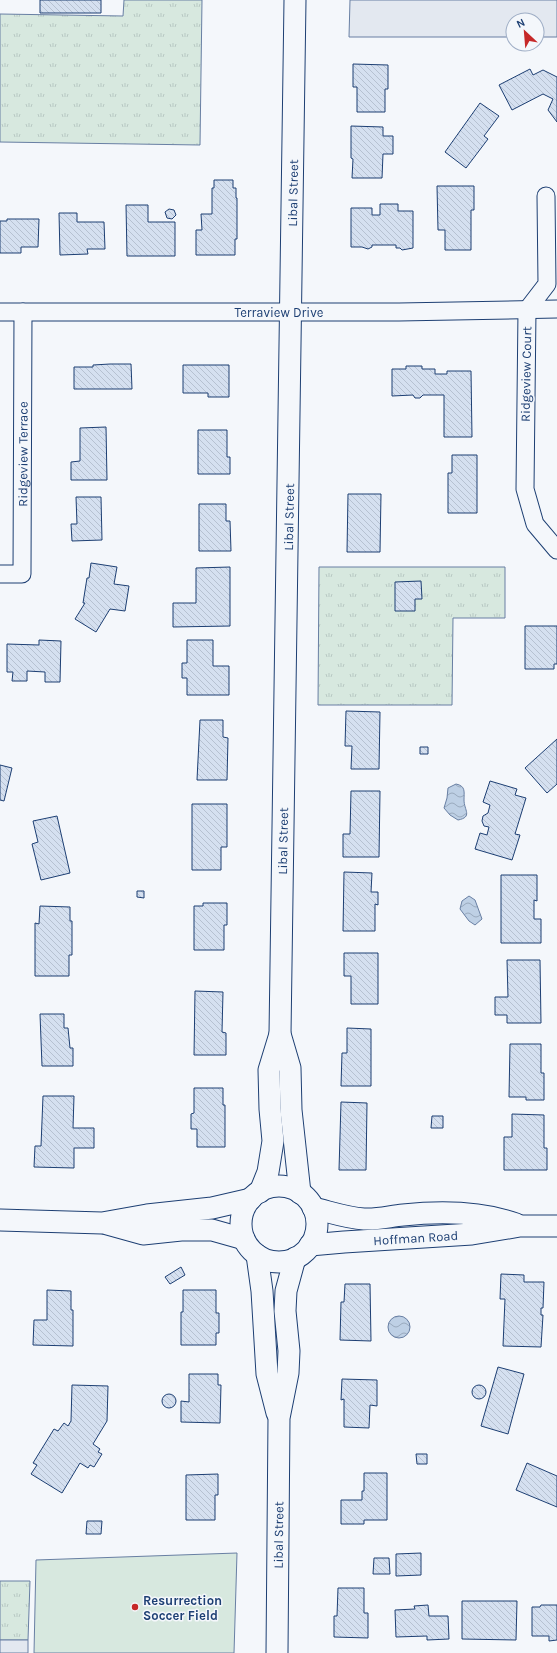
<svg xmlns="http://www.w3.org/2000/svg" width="557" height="1653" font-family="Karla,sans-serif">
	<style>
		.grass { fill: url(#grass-tufts); stroke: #687fa3 }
		.garden { fill: #d7e8df; stroke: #687fa3 }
		.parking { fill: #e3e8f0; stroke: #687fa3 }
		.water { fill: url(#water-waves); stroke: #687fa3 }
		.building { fill: url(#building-back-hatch); stroke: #1d3f73 }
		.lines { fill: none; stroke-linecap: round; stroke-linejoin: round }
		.minor-casing { stroke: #1d3f73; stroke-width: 19 }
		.tertiary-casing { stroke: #1d3f73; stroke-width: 23 }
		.minor { stroke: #f4f7fb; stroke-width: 17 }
		.tertiary { stroke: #f4f7fb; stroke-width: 21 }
		.poi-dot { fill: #c62828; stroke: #f4f7fb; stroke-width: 1.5 }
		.labels { text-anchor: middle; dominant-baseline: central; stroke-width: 3; stroke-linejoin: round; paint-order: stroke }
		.street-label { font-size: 13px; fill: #1d3f73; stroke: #f4f7fb }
		.poi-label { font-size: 13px; font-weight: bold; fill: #1d3f73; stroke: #f4f7fb; text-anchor: start }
	</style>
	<defs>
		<pattern id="grass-tufts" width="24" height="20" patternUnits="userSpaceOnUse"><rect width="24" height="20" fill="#d7e8df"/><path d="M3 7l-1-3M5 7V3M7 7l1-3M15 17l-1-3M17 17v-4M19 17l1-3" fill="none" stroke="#b8c8c3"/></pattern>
		<pattern id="water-waves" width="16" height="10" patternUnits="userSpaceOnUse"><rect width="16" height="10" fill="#bed0e5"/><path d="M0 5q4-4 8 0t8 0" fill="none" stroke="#9aaabe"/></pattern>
		<pattern id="building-back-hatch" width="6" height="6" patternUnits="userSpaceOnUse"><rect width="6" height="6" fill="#d5e0f0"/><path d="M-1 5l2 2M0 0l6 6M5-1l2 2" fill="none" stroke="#b6c1d1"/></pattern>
	</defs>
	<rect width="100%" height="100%" fill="#f4f7fb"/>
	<path class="grass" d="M124,0H202L200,145L0,142V14L123,16Z
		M319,567H505V618H453L452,705H318Z
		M0,1581H30L28,1640H0Z"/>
	<path class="garden" d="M237,1553L234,1653H34L36,1560Z"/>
	<path class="parking" d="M350,0H557V37H537V20H513V37H349Z
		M0,1640H28V1653H0Z"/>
	<path class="water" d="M456,784C466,786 464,792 464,800C464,810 473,817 458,820L450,815L444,808L447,798L448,788Z
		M469,896L475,900L482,919L475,925L469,921L460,909L462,901Z
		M388 1327a11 11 0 1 1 22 0a11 11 0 1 1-22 0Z"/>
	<path class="building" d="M40,0H101V13H40Z
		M353,64L388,65V89H385V112H357V87H353Z
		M530,69L533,75L543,70L557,77V122L548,110L553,99L543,94L512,110L499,85Z
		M480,103L499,116L484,136L488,139L466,168L445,152Z
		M351,126L383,127V136H393V154H383L382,178H352L353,159L351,158Z
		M214,180H233V188H236V198H237V239H235V255H196V230H202L201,214H212V188H214Z
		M437,186H474V210H471V250H445V230H438Z
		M380,204H398V211H413V248L402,250L400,248H396V245H372V247L368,249L362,247H351V208H372V215H380Z
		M126,205H148V222H175V256H127Z
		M169,209L174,210L176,215L172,219L167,218L165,212Z
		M59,213H77V222H104L105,249H87L88,254L60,255Z
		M7,219H39L38,247H21V253H0V221H7Z
		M110,364H131L132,389H74V367H93V365Z
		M183,365H229V397H208V393H183Z
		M406,366H422V369H435V374H447V371H471L472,437H444V395H423L420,398H415L413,395L392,396V369H406Z
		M106,427L107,480H71V462L80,461V428Z
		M198,430H227V457H230V474H198Z
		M452,455H477V513H448V473H452Z
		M348,494H381L380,552H347Z
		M76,497H101L102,540L72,541L71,524H77Z
		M199,504H226V521H230L231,551H199Z
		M91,563L117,567L114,584L129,586L125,611L110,609L96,632L75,619L85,603H83L87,578H89Z
		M230,567V626L173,627V603H196V568Z
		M421,581L422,599H415V611H395V582Z
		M525,626H557V664H554V669H525Z
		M39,640L61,641L60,682H45V672L27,671V681H12L13,672H7V644L39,645Z
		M187,640H213V666H229V695H187V678H182V663H187Z
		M346,711L380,712L379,769H351L352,746H345Z
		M200,720H223V737L228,738L227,780H197Z
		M557,739V784L547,793L525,768Z
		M420,747H428V754H420Z
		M0,765L12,768L4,801L0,800Z
		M490,781L517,789L515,795L526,798L515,834L520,835L512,860L475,849L480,833L487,835L489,827L484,826L482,821L483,816L488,813L490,805L483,802Z
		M351,791H380L379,857H343V834H350Z
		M192,804H227V847H221V870H192Z
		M57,816L70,873L41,880L32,844L38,842L33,821Z
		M344,872L372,873L371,892H378V905L375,904V931H343Z
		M501,875H537V901L534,900V919H541V943H501Z
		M137,891H144V898L137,897Z
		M203,903H227V925H224V950H194V906H203Z
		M40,906L70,907V921H72V955H69V976H35V923L39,924Z
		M344,953H378V1004H351V976H344Z
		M507,960H540L541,1023H507V1015H495V997H508Z
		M195,991L223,992L222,1032L226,1033V1055H194Z
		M40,1014H64V1028H68L70,1048H73V1066H42Z
		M347,1028L371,1029V1086H341L342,1053H347Z
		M510,1044H541V1073H544V1100H526V1097H509Z
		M194,1088H223V1105H225V1147H197V1129H191V1114L194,1113Z
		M43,1096H74L73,1128H94V1148H74V1168L34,1167L35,1146H41Z
		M341,1102L367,1103L366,1170H339Z
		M512,1114L544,1115V1148H547V1170H504V1137H512Z
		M432,1116H443V1128H431Z
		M181,1267L185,1275L170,1284L165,1277Z
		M501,1274L524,1275V1282H544L543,1308H541V1315H543L541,1347L503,1346L505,1299H500Z
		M345,1284H370L371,1341L340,1340L341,1302H344Z
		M47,1290L71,1291V1310H73V1346L33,1345L34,1320H47Z
		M183,1290H216V1313H219V1333H216V1345H181V1312H183Z
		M498,1367L524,1374L508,1434L481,1426Z
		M189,1374H218V1385H221L220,1423L181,1422V1401L189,1402Z
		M342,1379L377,1380V1406L370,1405L369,1428L344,1427V1399L341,1400Z
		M472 1392a7 7 0 1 1 14 0a7 7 0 1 1-14 0Z
		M72,1385L108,1386L107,1421L93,1444L100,1449L98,1452L102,1454L94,1467L90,1465L88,1468L80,1463L62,1493L31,1474L37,1465L33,1463L54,1429L58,1431L64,1423L68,1426L71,1421Z
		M162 1401a7 7 0 1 1 14 0a7 7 0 1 1-14 0Z
		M416,1454H427V1464H417Z
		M527,1463L557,1476V1507L516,1490Z
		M364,1473H387V1520H364V1524H341V1500H362V1491H364Z
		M218,1474V1495H215V1520H186V1475Z
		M87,1521H102L101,1534H86Z
		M421,1553V1575L396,1576V1554Z
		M374,1558H389L390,1574H373Z
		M338,1588H364V1613H368V1638L334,1637V1616H337Z
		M462,1601H517L516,1640L462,1639Z
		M428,1605L429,1616H448L449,1639L427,1640V1636L396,1637L395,1610L415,1609L414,1606Z
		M541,1605H557V1640L549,1641V1636H532V1607H540Z"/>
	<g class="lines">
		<defs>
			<g id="minor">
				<path d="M546,196L547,284L527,310L525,489L535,524L557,550"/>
				<path id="s1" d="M0,312H399L557,309"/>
				<path id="s2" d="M0,574H22L23,312"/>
			</g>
			<g id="tertiary">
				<path d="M295,0L280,1034L290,1068L291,1110L300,1193"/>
				<circle cx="279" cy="1224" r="38"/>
				<path d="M260,1192L268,1172L273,1141L270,1109L269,1070L280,1034"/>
				<path d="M313,1208C330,1212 347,1218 364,1219C377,1220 391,1216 403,1215C441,1211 480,1211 516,1224"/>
				<path d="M0,1220L102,1223L147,1215L212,1208L251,1199"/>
				<path d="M107,1224L143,1234L181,1230H212L244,1239"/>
				<path id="s3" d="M310,1245L344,1242L472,1234L520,1226H557"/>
				<path d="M257,1255L262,1291L267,1374L277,1413"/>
				<path id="s4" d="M277,1653L279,1418L288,1373L289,1351L285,1311L286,1291L295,1258"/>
			</g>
		</defs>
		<use href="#minor" class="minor-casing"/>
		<use href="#tertiary" class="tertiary-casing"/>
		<use href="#minor" class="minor"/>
		<use href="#tertiary" class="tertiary"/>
	</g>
	<circle class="poi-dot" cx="135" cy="1607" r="4"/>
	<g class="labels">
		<g class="street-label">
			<text transform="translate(293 193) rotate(-89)">Libal Street</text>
			<text stroke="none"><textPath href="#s1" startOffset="279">Terraview Drive</textPath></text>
			<text transform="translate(526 374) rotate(-89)">Ridgeview Court</text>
			<text stroke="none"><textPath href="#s2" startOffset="142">Ridgeview Terrace</textPath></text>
			<text transform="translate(289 517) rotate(-89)">Libal Street</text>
			<text transform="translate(283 841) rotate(-89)">Libal Street</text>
			<text stroke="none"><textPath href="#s3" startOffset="106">Hoffman Road</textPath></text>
			<text stroke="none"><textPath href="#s4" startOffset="118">Libal Street</textPath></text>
		</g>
		<g class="poi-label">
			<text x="143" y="1600">Resurrection<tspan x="143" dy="15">Soccer Field</tspan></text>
		</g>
	</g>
	<g transform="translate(525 32) rotate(334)"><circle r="19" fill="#f4f7fb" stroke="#9eadc5"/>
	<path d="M0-3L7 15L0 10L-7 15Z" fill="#c62828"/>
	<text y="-6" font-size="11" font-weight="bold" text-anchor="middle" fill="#1d3f73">N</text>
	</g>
</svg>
